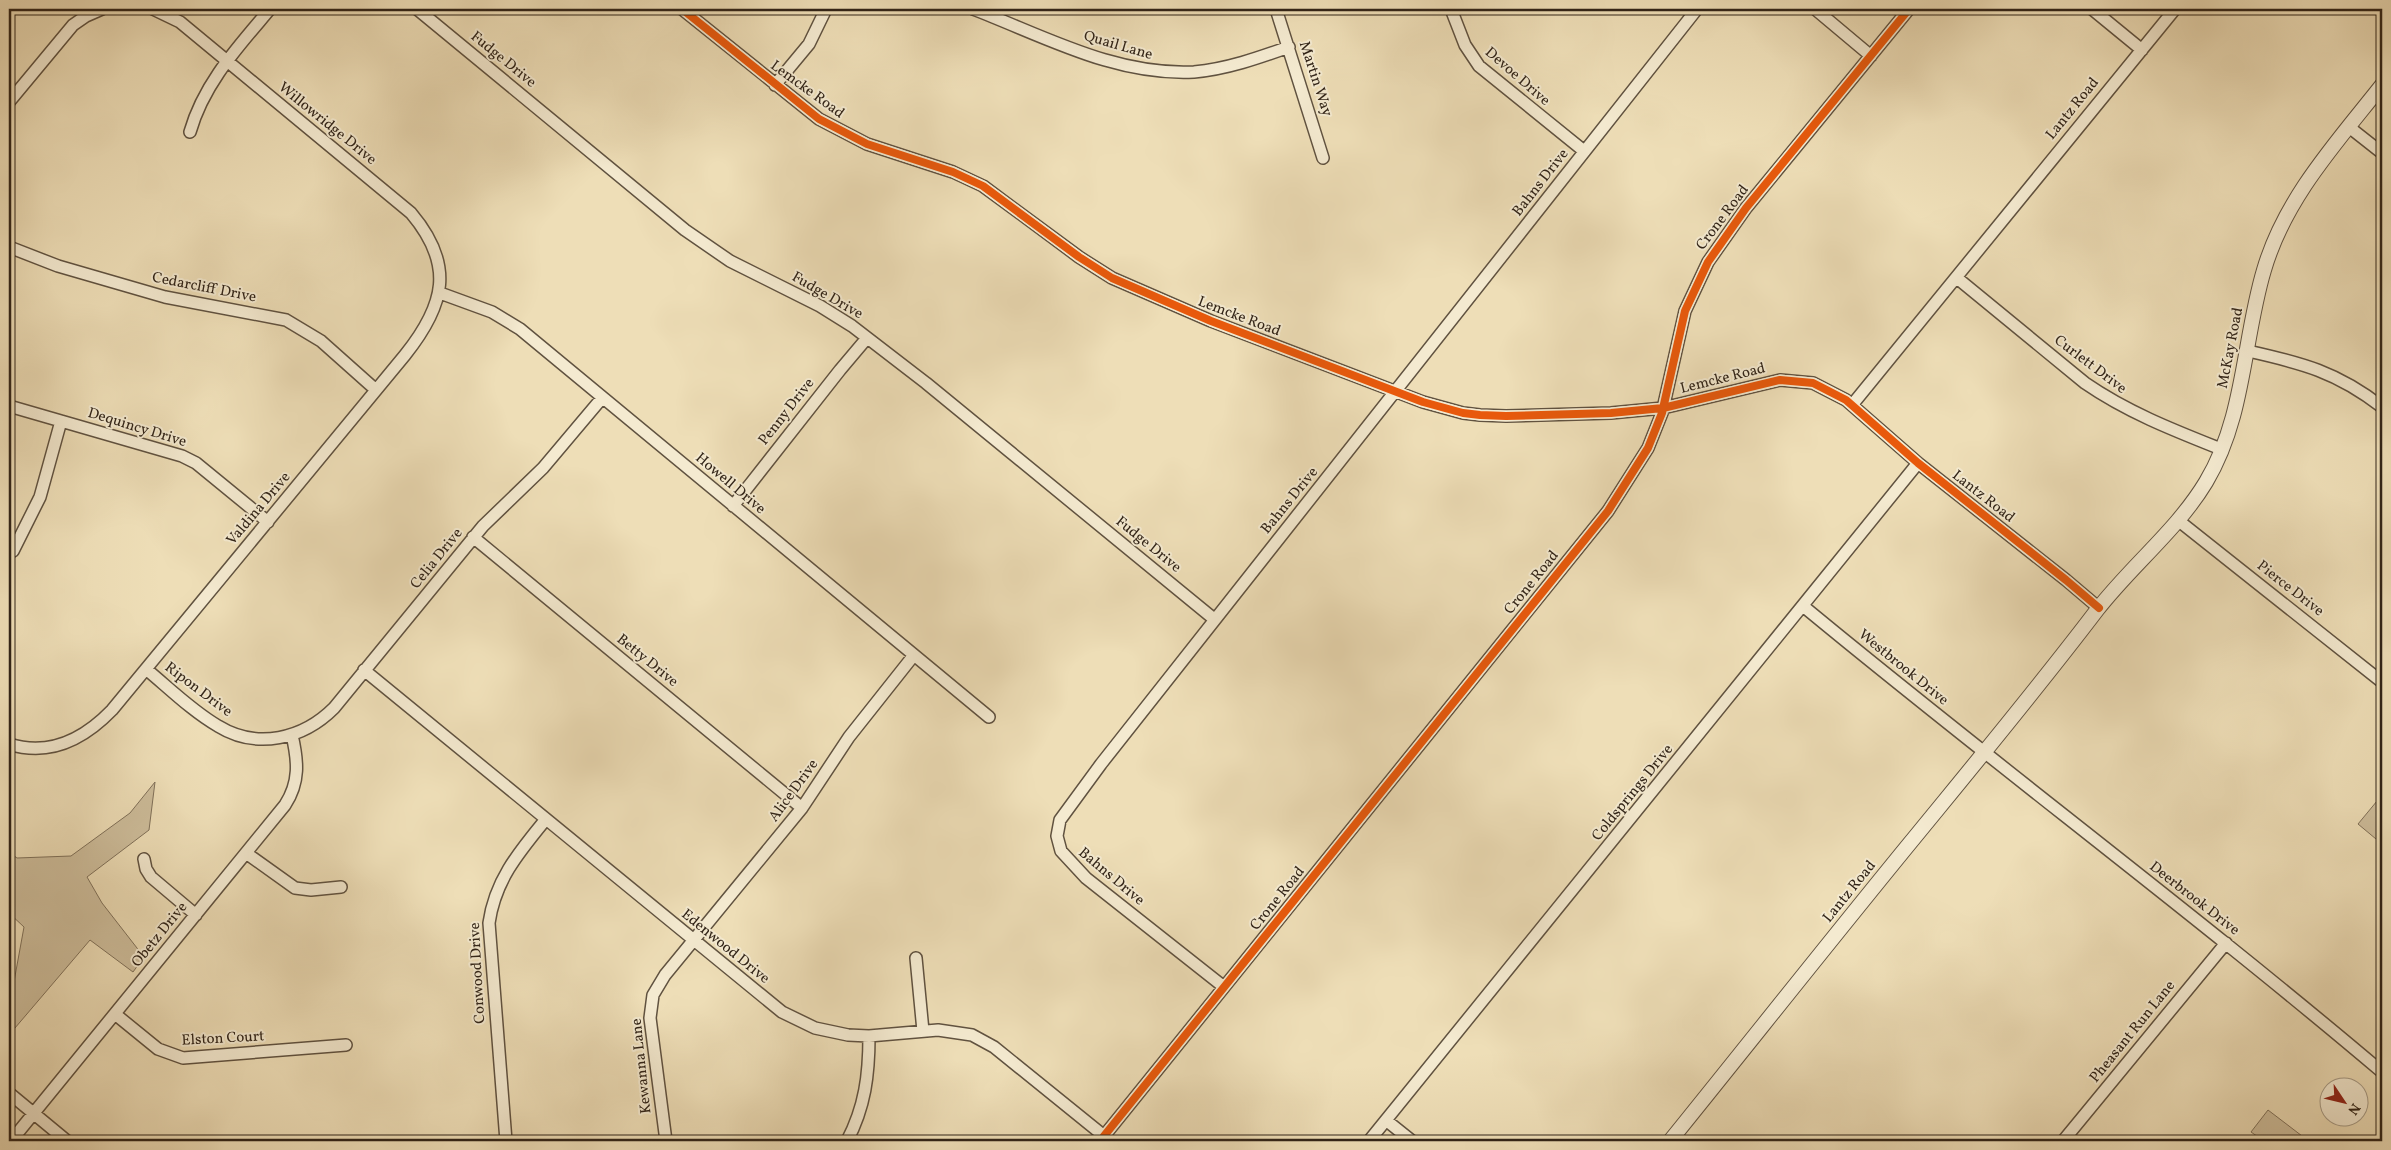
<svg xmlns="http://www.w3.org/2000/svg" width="2391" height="1150" font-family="Vollkorn,serif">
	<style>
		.green { fill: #cebe9c; stroke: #80715a }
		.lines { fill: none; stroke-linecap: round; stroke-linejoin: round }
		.minor-casing { stroke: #605240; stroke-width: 14 }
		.tertiary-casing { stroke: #605240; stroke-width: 16 }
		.minor { stroke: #f4ead0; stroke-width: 11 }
		.tertiary { stroke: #f4ead0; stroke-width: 14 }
		.cycleway-casing { stroke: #f4ead0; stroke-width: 11 }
		.cycleway { stroke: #e8590c; stroke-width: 8 }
		.labels { text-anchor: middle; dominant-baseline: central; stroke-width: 4; stroke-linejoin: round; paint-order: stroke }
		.street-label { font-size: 15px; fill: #312418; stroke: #f4ead0 }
	</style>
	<rect width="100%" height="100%" fill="#eedeb7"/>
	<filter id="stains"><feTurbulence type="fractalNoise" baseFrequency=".004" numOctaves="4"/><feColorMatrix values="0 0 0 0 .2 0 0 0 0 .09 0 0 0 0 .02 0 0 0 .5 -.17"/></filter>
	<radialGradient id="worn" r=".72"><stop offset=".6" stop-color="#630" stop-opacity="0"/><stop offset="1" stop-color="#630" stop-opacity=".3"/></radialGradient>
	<path class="green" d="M155,782L149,830L87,877L102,903L144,957L133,972L90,940L9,1035V1009L24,927L9,913V852L17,858L71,856L130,813Z
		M2382,795V844L2358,824Z
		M2268,1110L2306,1139L2305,1141H2264L2251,1132Z"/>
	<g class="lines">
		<defs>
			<path id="minor" d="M417,9L685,230L730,261L820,306L852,326L926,383L1214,619
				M682,9L819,119L867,144L953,172L983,186L1079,257L1112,278L1211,321L1423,402L1463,413L1480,415L1506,416L1611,413L1663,408L1780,380L1813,383L1846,400L1918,463L2066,580L2099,608
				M973,9C1044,36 1115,76 1194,72C1227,69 1258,58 1289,47
				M1276,9L1323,158
				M1451,9L1465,45L1479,66L1584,151
				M1815,9L1871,56
				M2092,9L2142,50
				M775,85L809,44L826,9
				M9,102L73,25L86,16L102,9
				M2349,127L2382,153
				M190,132C204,83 238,47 270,9
				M9,247L58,266L165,297L286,320L321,341L376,390
				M1957,278L2085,383C2127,412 2173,430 2221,449
				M440,293L492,312L520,329L989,717
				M2248,351C2302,363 2337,372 2382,407
				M1852,405L2175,9
				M9,406L182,456L196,463L268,522
				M733,506L840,370L867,338
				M2179,521L2382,682
				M473,537L802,808
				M13,551L40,497L61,421
				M1803,606C1994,764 2193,912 2382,1072
				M146,669C169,688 192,711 218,726C257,750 303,739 334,708L483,526L543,468L602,398
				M364,670L782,1012L815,1028L848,1035L869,1036L938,1030L972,1035L994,1047L1109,1140
				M9,744C50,757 84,739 112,710L405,355C445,305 455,265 411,213L180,22L153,9
				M246,853L295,888L311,890L341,887
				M144,859L146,869L151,877L196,915
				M916,958L923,1031
				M1224,987L1086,878L1061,851L1057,836L1060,820L1101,764L1697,9
				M115,1014L158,1049L183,1058L346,1045
				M9,1093L67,1141
				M1387,1121L1412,1141
				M1104,1136L1608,511L1648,448L1662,413L1685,311L1708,262L1746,208L1909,9
				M11,1141L285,805C300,782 298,761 292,735
				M506,1141L489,923C495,880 519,852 546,819
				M666,1141L650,1018L653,995L665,975L802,808L849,737L914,655
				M847,1141C865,1107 869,1075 869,1036
				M1369,1141L1918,463
				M2063,1141L2226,943"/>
			<path id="tertiary" d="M1670,1141C1750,1042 1829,942 1910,843C1973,766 2037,689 2097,610C2132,565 2177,530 2206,482C2245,417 2243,340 2264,270C2285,198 2337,142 2382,85"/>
		</defs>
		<use href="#minor" class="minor-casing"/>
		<use href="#tertiary" class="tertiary-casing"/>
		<use href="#minor" class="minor"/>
		<use href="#tertiary" class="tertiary"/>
		<defs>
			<path id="cycleway" d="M682,9L819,119L867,144L953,172L983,186L1079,257L1112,278L1211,321L1423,402L1463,413L1480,415L1506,416L1611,413L1663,408L1780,380L1813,383L1846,400L1918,463L2066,580L2099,608
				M1104,1136L1608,511L1648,448L1662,413L1685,311L1708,262L1746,208L1909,9"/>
		</defs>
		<use href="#cycleway" class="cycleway-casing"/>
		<use href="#cycleway" class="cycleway"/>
	</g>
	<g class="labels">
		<g class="street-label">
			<text transform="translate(1118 46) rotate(16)">Quail Lane</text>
			<text transform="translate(503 60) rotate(39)">Fudge Drive</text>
			<text transform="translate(1517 77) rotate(41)">Devoe Drive</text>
			<text transform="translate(1315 79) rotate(72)">Martin Way</text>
			<text transform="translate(807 90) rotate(36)">Lemcke Road</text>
			<text transform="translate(2073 109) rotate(-51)">Lantz Road</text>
			<text transform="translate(327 124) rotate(39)">Willowridge Drive</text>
			<text transform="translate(1541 183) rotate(-52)">Bahns Drive</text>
			<text transform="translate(1723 218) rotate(-53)">Crone Road</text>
			<text transform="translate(204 288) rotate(11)">Cedarcliff Drive</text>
			<text transform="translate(827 296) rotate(30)">Fudge Drive</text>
			<text transform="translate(1239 317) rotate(21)">Lemcke Road</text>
			<text transform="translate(2231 348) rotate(-79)">McKay Road</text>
			<text transform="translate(2090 365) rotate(37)">Curlett Drive</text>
			<text transform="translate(1723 379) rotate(-14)">Lemcke Road</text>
			<text transform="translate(787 412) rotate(-52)">Penny Drive</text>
			<text transform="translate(137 428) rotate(17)">Dequincy Drive</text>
			<text transform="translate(730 484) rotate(40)">Howell Drive</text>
			<text transform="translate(1983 497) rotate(38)">Lantz Road</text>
			<text transform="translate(1290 501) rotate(-51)">Bahns Drive</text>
			<text transform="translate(259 509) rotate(-50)">Valdina Drive</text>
			<text transform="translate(1148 545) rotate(39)">Fudge Drive</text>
			<text transform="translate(437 559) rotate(-51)">Celia Drive</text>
			<text transform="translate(1532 583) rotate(-51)">Crone Road</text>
			<text transform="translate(2290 589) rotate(38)">Pierce Drive</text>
			<text transform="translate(647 661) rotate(39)">Betty Drive</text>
			<text transform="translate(1903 668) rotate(39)">Westbrook Drive</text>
			<text transform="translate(198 690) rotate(37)">Ripon Drive</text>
			<text transform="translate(794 791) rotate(-54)">Alice Drive</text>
			<text transform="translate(1633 793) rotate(-51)">Coldsprings Drive</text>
			<text transform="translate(1111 877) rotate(40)">Bahns Drive</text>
			<text transform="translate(1850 892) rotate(-51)">Lantz Road</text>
			<text transform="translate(1278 899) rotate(-51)">Crone Road</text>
			<text transform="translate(2194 899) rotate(38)">Deerbrook Drive</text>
			<text transform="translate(160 935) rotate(-51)">Obetz Drive</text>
			<text transform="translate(725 947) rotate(39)">Edenwood Drive</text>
			<text transform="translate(478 973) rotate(-93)">Conwood Drive</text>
			<text transform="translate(2133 1032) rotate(-51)">Pheasant Run Lane</text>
			<text transform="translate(223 1039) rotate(-3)">Elston Court</text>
			<text transform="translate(642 1066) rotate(-96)">Kewanna Lane</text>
		</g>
	</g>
	<rect width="2391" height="1150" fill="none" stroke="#eedeb7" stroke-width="30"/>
	<rect x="10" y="10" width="2371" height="1130" fill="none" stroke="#312418" stroke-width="2.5"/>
	<rect x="15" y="15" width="2361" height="1120" fill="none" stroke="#312418"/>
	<g transform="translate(2344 1102) rotate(125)"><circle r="24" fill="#f4ead0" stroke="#a69b86"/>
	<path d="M0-4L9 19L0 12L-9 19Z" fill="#8f2418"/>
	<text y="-8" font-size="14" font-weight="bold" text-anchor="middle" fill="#312418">N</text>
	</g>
	<rect width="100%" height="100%" filter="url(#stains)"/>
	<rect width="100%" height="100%" fill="url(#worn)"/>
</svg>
